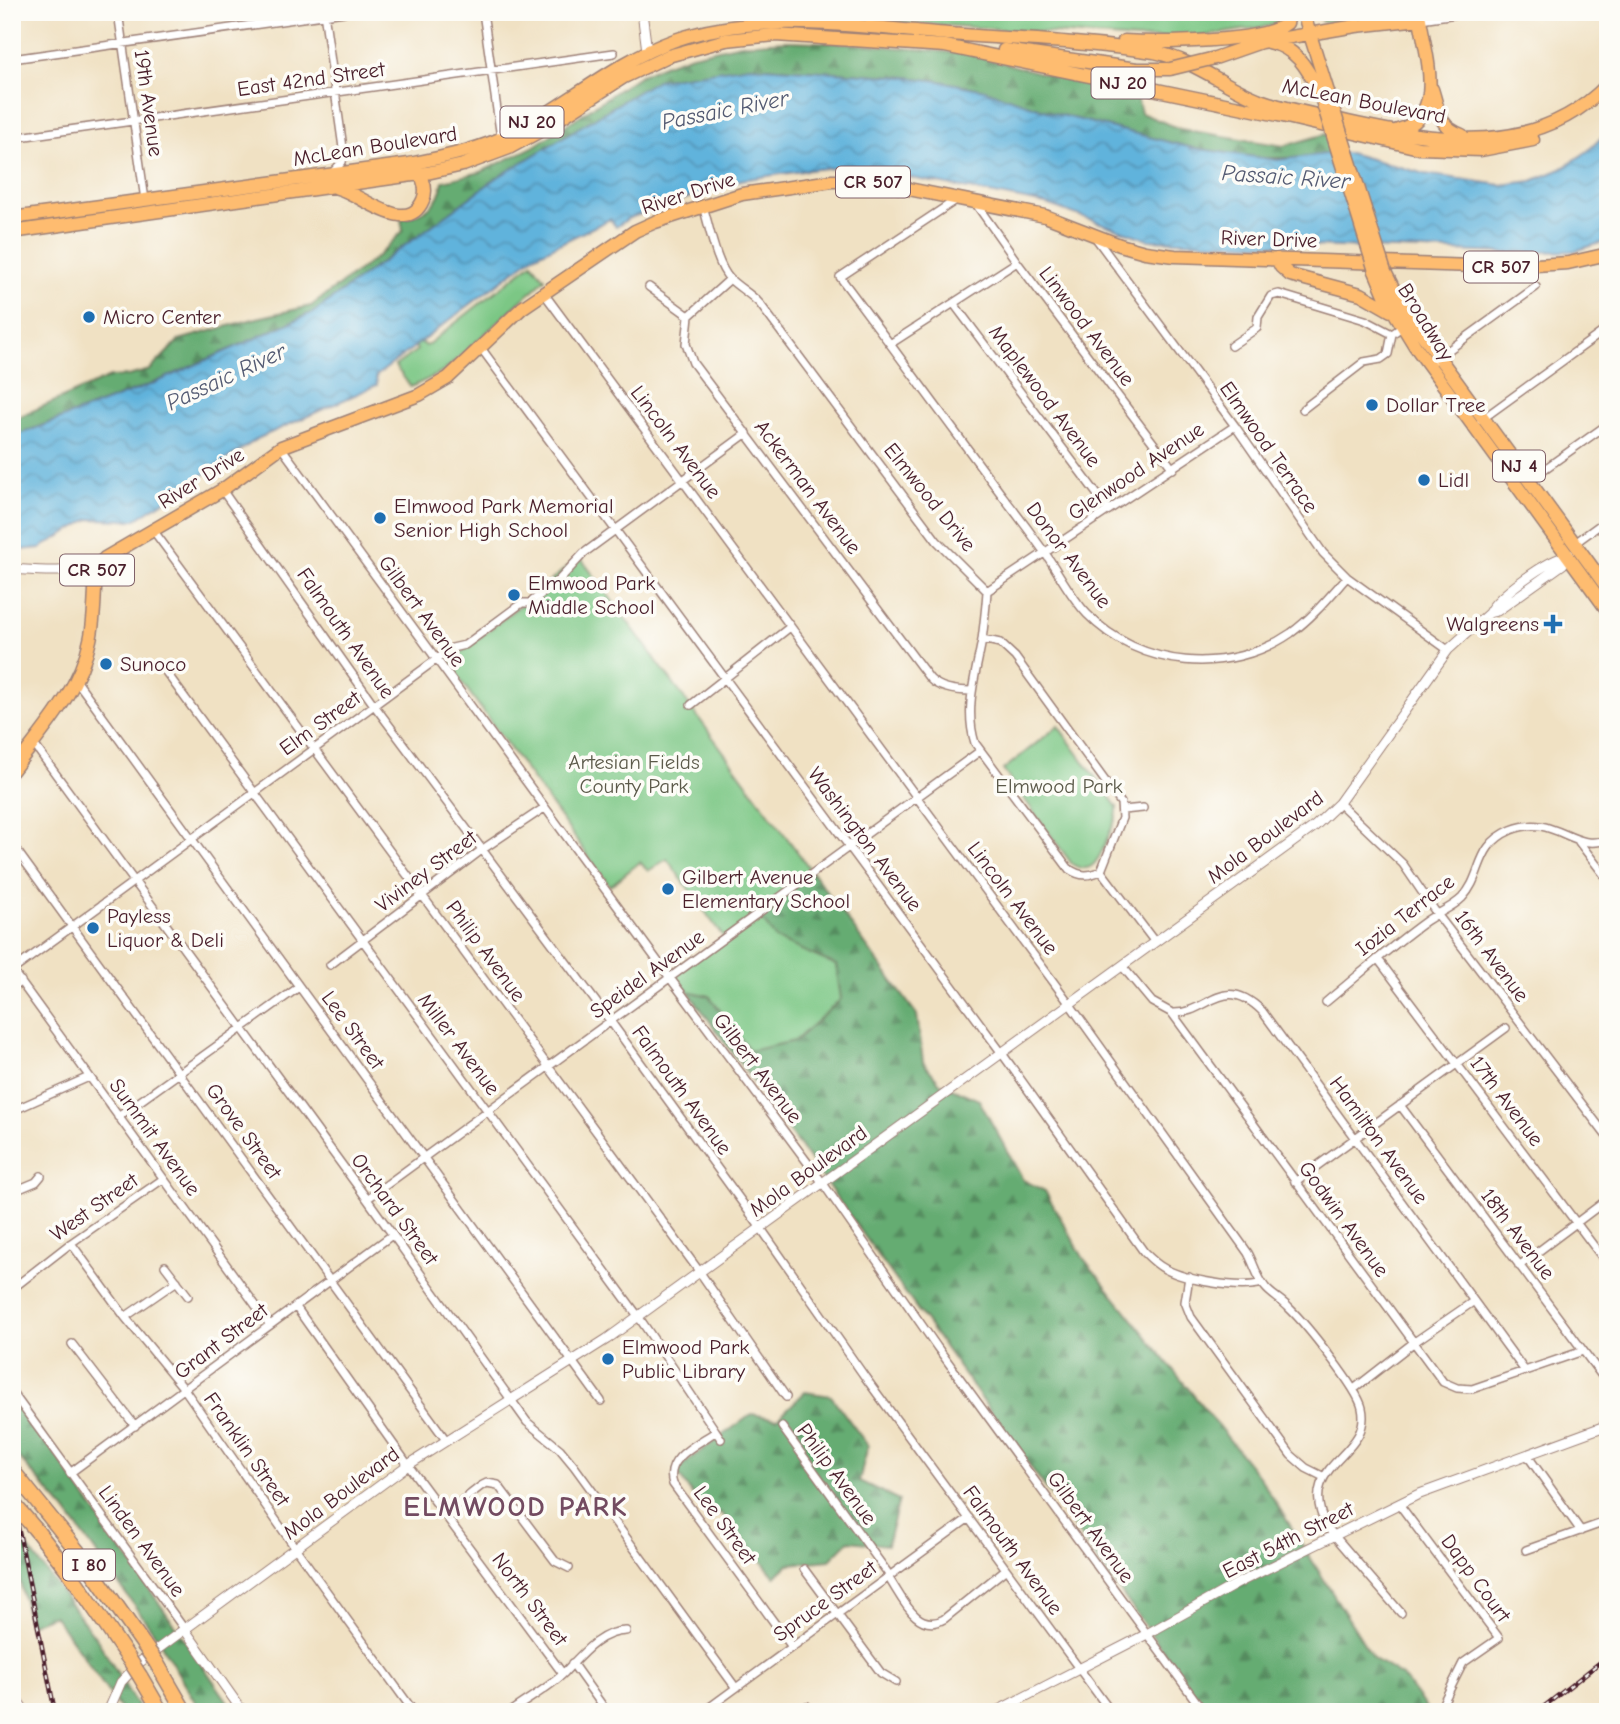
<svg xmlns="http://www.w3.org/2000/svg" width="1620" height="1724" font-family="'Comic Neue',sans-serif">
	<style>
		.green { fill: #7cc785; stroke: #637358; stroke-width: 2 }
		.forest { fill: url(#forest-firs); stroke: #58664e; stroke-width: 2 }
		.water { fill: url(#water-waves); stroke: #566984; stroke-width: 2 }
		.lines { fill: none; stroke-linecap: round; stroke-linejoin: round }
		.minor-casing { stroke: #9d8077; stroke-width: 10 }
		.tertiary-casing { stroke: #9d8077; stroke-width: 11 }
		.primary-casing { stroke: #9d8077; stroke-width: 15 }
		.motorway-casing { stroke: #9d8077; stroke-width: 17 }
		.minor { stroke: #fff; stroke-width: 7 }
		.tertiary { stroke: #fff; stroke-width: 9 }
		.primary { stroke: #febc70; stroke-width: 12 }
		.motorway { stroke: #febc70; stroke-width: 14 }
		.rail-casing { stroke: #4a1f2b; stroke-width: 4.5 }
		.rail { stroke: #fdfcf7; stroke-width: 2; stroke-dasharray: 5; stroke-linecap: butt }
		.primary-bridge-casing { stroke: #9d8077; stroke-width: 15; stroke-linecap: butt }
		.motorway-bridge-casing { stroke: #9d8077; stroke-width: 17; stroke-linecap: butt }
		.primary-bridge { stroke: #febc70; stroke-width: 12 }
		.motorway-bridge { stroke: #febc70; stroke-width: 14 }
		.poi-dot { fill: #1f6fb2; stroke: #fdfcf7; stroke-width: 2.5 }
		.labels { text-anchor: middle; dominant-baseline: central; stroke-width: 7; stroke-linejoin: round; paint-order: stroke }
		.shield { fill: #fdfcf7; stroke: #806168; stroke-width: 2 }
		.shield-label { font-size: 19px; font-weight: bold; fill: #4a1f2b }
		.street-label { font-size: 21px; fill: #4a1f2b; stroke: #fdfcf7 }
		.poi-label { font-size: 21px; fill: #4a1f2b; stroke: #fdfcf7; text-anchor: start }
		.park-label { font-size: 21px; fill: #5c5a4a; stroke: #fdfcf7 }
		.water-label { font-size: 23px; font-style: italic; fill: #535a72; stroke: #fdfcf7 }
		.district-label { font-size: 28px; font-weight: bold; letter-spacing: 2px; fill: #734b61; stroke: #fdfcf7 }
	</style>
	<defs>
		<pattern id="forest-firs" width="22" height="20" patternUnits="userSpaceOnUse" patternTransform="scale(1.75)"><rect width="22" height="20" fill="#65ac72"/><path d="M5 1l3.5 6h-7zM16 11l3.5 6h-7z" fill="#558b5e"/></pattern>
		<pattern id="water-waves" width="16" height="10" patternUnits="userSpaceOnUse" patternTransform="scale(1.75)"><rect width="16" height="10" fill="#61b3dc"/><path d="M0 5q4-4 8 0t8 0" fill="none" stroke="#5291b3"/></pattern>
	</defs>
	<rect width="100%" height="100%" fill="#fdfcf7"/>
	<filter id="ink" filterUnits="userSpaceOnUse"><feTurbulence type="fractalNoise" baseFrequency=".0143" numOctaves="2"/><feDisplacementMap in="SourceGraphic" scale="14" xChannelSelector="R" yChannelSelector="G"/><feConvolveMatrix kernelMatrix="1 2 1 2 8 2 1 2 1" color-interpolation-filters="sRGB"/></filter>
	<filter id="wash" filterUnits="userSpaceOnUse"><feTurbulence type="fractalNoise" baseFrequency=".00686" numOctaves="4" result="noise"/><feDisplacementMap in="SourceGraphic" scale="28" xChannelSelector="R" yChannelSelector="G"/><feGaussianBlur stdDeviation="1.57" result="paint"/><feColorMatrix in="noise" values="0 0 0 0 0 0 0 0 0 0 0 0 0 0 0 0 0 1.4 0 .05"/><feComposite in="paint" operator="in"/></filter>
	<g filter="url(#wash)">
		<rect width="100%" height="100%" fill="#f0e1c3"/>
		<path class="green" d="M838,12H1279L1283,24L1203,36L1138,39L844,18Z
			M1319,12H1397L1322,22Z
			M532,263L545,279L443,372L411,387L395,366L417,350L415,346L421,342L426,346Z
			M580,557L813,873L776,939L836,965L842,999L795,1041L750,1051L709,996L688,991L679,982L670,978L724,938L667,859L648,871L640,862L610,886L448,663Z
			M1058,726L1117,807C1118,817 1113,825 1109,834C1102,851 1095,879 1072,864L1003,770Z"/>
		<path class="forest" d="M786,41L848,43L970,54L1078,83L1136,93L1141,113L1180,129L1284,146L1326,134L1333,153L1298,158H1257L1193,148L1158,140L1053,113L967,86L906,77L749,66L498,177L314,312L150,385L12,437V420L110,377L128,376L150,370L179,340L257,318L311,306L377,257L403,231L401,219C424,214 439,206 443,181L481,172L533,147L639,76L666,64L692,55L741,44Z
			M813,873L917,1015L923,1062L940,1083L979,1100L1023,1180L1045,1191L1084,1259L1261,1479L1373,1658L1402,1676L1429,1712H1207L688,991L709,996L750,1051L795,1041L841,999L836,965L776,939L758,914Z
			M12,1392L235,1712H201L155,1634L65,1510L12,1450Z
			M805,1392L831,1396L868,1446L859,1481L899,1500L887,1545L849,1541L830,1560L789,1564L775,1577L720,1512L710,1520L675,1470L752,1414L777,1419Z
			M12,1526L98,1641L141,1712H122L54,1615L29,1625L12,1542Z"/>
		<path class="water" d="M749,66L906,77L940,81L985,90L1053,113L1193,148L1277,160L1333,153H1349L1425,174L1501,185L1532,181L1561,169L1588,151L1608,131V241L1574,251L1506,253L1149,240L1046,204L855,167L816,169L740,180L629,218L616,227L610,219L534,256L376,376L377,385L259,438L135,520L90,519L40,548L12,551V437L150,385L314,312L498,177L657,80Z"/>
	</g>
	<g filter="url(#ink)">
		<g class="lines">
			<defs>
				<path id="minor" d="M118,12L145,200
					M324,12L344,155L342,162L333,172
					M483,12L501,138
					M1420,19L1471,12
					M12,59L344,12
					M12,138L614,53
					M956,200L840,277C894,349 947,421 1001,494C1016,513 1031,533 1045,553C1059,573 1070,596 1087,614C1140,669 1229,676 1291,633C1313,617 1330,596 1347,577
					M976,204L1017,262L1173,469
					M703,206C709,225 716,265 730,279C739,288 750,293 760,304L937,541L987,591C986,608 984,624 982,640C976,674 964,709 975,743L1069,869C1081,877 1089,876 1101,871L1154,941
					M1095,237L1235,426L1323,553L1347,577L1448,650
					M730,279L689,316L686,344L693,363L930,679C940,689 957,691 972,691
					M649,287L689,316
					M543,292L1069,1003L1248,1253C1254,1264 1257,1277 1265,1287C1271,1295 1282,1300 1289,1308C1305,1323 1358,1389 1362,1408C1373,1457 1293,1463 1327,1527L1401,1613
					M954,304L1109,510
					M890,344L1017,262
					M1231,346L1257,328L1258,317L1271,296L1279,294L1365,320L1392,334L1402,327
					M481,348L1001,1052L1144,1252C1151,1259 1157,1265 1165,1269C1186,1280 1239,1290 1262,1283
					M1428,365L1536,287
					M1303,409L1364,362L1381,359L1388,354L1392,334
					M1481,420L1608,328
					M281,447L670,978L822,1182L937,1347L1204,1712
					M1529,480L1608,424
					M222,490L374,705L611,1022L760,1227L865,1377L1111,1712
					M153,530L699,1271L786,1397
					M1575,543L1608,519
					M987,591L1235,426
					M982,639L1000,643L1015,657L1121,803L1122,818L1101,871
					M166,672L638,1316L721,1439
					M76,680L601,1401
					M691,705L790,627
					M33,743L367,1199L527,1422L560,1449L574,1466L736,1688
					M1339,803L1403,864L1437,914L1608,1138
					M1123,810L1143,808
					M1579,842L1608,880
					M12,844L446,1440
					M1378,959L1608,1265
					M330,965L483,849L544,808
					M1122,966L1152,1002L1172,1013L1443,1382L1457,1388L1472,1389L1583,1351
					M12,970L270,1325
					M13,970L452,648L465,645L522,603H530L559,580L584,553L747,433
					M12,988L21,981
					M1326,1002C1359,975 1391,946 1426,921C1437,913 1452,908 1462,898C1484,875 1474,846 1511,830C1555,812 1573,854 1608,839
					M1172,1013C1208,1015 1222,972 1262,1011L1525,1371
					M1400,1105L1608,1384
					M12,1111L89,1077
					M118,1117L299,987
					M1295,1182L1506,1028
					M12,1192L36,1182L41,1176
					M367,1199L980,751
					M71,1243L125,1317L185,1390L296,1549L414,1712
					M165,1266L188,1296
					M1519,1266L1608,1199
					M1189,1277L1185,1302L1191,1317L1291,1455L1306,1468L1324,1477
					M12,1289L71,1243L163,1179
					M296,1307L408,1465L563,1674
					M125,1317L177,1281
					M72,1344L135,1426
					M1354,1389L1413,1343L1474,1301
					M12,1392L185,1630
					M782,1427L890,1576
					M715,1432C698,1444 664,1458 673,1484L792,1647
					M1527,1455L1581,1531
					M70,1473L392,1235
					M1399,1504L1499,1638L1463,1663L1444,1701
					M445,1514L481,1486L487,1483L498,1485L555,1561L569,1568
					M1526,1550L1608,1521
					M804,1569L881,1673L896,1682
					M888,1577C901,1595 916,1635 944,1619L1006,1569
					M572,1663L607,1712
					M807,1706L811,1712
					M510,1712C527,1699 549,1688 564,1673C581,1655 600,1631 626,1631
					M703,1712L969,1518"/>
				<path id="tertiary" d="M642,12L647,51
					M12,569C43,571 72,575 100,561
					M1489,613C1497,596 1549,559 1568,556
					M185,1630L243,1712
					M12,1692L25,1712
					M108,1712L121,1682L140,1662L408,1465L607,1339L1315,826L1339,803L1448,650L1489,613L1497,611L1563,564L1569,554
					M995,1712L1147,1634L1240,1582L1417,1495L1608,1425"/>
				<path id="primary" d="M1303,12L1328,92
					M1124,41C1156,43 1264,43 1287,23L1290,12
					M1268,42C1296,47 1307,68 1319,91
					M1004,50L1137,69H1170
					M1215,58L1261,42L1356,26L1420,19C1426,57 1447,116 1398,130
					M1432,89C1439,110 1438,127 1462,135
					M337,188C360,193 407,238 423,200C428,189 423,178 417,169
					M12,218L409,164C445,157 482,149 515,132C570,103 616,61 675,40C763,10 858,27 948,34C1017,39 1086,42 1154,52C1194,60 1223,86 1260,100C1288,110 1319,115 1348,122C1439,142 1537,158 1608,84
					M12,232L427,173L463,165L509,148L542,130L624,77L668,56L726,40L775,35L945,46L1278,115L1419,148L1481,150L1533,140
					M1277,259L1281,267L1290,275L1361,294L1391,311
					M1375,271L1388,302L1415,346L1608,611
					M1385,272L1405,311L1608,589
					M12,771C42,731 80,690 90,640C95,619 94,596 96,574L99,564L105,558L222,490L281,447L419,395L448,378L522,308L635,231L655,222L742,194L832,181H868L1045,216L1120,245L1145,252L1175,256L1504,267L1568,263L1608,254"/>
				<path id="motorway" d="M12,1470L83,1558L144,1645
					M36,1530L70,1573L129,1659
					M156,1662L185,1712
					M140,1676L161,1712"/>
			</defs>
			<use href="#minor" class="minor-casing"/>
			<use href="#tertiary" class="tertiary-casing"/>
			<use href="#primary" class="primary-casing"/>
			<use href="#motorway" class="motorway-casing"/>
			<use href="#minor" class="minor"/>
			<use href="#tertiary" class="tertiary"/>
			<use href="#primary" class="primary"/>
			<use href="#motorway" class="motorway"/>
			<defs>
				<path id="rail" d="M12,1497L55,1712
					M1537,1712L1608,1656"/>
			</defs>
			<use href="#rail" class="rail-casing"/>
			<use href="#rail" class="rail"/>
			<defs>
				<path id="primary-bridge" d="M1170,69L1215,58
					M1319,91L1375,271
					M1328,92L1385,272"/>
				<path id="motorway-bridge" d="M12,1502L36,1530
					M144,1645L156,1662
					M129,1659L140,1676"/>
			</defs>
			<use href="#primary-bridge" class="primary-bridge-casing"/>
			<use href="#motorway-bridge" class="motorway-bridge-casing"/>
			<use href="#primary-bridge" class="primary-bridge"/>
			<use href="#motorway-bridge" class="motorway-bridge"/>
		</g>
	</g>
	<g class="poi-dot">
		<circle cx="89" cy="317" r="7"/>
		<circle cx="1372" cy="405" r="7"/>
		<circle cx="1424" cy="480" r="7"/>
		<circle cx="380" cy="518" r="7"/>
		<circle cx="514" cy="595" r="7"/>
		<path d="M1549.5 613.5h7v7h7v7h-7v7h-7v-7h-7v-7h7z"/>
		<circle cx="106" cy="664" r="7"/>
		<circle cx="668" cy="889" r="7"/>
		<circle cx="93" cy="928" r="7"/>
		<circle cx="608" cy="1359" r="7"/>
	</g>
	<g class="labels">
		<g class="shield">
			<rect x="1091.5" y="67.5" width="63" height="31" rx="5"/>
			<rect x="500.5" y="106.5" width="63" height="31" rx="5"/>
			<rect x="836" y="166.5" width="74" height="31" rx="5"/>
			<rect x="1464" y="251.5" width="74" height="31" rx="5"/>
			<rect x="1493" y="450.5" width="52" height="31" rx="5"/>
			<rect x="60" y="554.5" width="74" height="31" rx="5"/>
			<rect x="63" y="1549.5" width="52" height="31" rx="5"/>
		</g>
		<g class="shield-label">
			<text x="1123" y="83">NJ 20</text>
			<text x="532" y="122">NJ 20</text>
			<text x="873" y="182">CR 507</text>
			<text x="1501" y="267">CR 507</text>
			<text x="1519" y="466">NJ 4</text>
			<text x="97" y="570">CR 507</text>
			<text x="89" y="1565">I 80</text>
		</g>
		<g class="street-label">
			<text transform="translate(311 79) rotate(-8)">East 42nd Street</text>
			<text transform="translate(1364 101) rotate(11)">McLean Boulevard</text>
			<text transform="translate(149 103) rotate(82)">19th Avenue</text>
			<text transform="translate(375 146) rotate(-9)">McLean Boulevard</text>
			<text transform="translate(688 193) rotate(-18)">River Drive</text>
			<text transform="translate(1269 239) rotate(2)">River Drive</text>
			<text transform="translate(1426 322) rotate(58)">Broadway</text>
			<text transform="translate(1087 326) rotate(53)">Linwood Avenue</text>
			<text transform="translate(1045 396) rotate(53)">Maplewood Avenue</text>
			<text transform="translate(676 442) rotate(53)">Lincoln Avenue</text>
			<text transform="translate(1269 447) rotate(55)">Elmwood Terrace</text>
			<text transform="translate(1136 471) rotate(-34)">Glenwood Avenue</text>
			<text transform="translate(201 478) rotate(-32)">River Drive</text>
			<text transform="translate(808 487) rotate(53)">Ackerman Avenue</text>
			<text transform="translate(930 497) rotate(51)">Elmwood Drive</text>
			<text transform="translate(1069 555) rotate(53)">Donor Avenue</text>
			<text transform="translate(422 611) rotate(54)">Gilbert Avenue</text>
			<text transform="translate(346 633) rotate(55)">Falmouth Avenue</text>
			<text transform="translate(320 723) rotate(-36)">Elm Street</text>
			<text transform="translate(1265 837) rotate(-37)">Mola Boulevard</text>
			<text transform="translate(865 839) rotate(53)">Washington Avenue</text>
			<text transform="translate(426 871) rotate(-37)">Viviney Street</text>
			<text transform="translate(1013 898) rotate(53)">Lincoln Avenue</text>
			<text transform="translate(1405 915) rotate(-38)">Iozia Terrace</text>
			<text transform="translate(486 951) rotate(54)">Philip Avenue</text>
			<text transform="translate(1492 956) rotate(53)">16th Avenue</text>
			<text transform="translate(647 974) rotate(-36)">Speidel Avenue</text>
			<text transform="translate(353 1030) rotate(54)">Lee Street</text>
			<text transform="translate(459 1044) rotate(53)">Miller Avenue</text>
			<text transform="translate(758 1068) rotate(53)">Gilbert Avenue</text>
			<text transform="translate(682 1090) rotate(54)">Falmouth Avenue</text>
			<text transform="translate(1507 1101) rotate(53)">17th Avenue</text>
			<text transform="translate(244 1131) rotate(54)">Grove Street</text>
			<text transform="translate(155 1137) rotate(54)">Summit Avenue</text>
			<text transform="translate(1379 1140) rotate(54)">Hamilton Avenue</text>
			<text transform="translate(808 1171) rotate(-36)">Mola Boulevard</text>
			<text transform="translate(94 1207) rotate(-35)">West Street</text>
			<text transform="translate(395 1209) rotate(54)">Orchard Street</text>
			<text transform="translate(1344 1219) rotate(54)">Godwin Avenue</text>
			<text transform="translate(1518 1234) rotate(53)">18th Avenue</text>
			<text transform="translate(221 1341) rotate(-37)">Grant Street</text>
			<text transform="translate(247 1449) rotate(55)">Franklin Street</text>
			<text transform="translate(837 1474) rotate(54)">Philip Avenue</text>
			<text transform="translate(341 1493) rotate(-37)">Mola Boulevard</text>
			<text transform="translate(725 1525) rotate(54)">Lee Street</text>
			<text transform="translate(1091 1527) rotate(54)">Gilbert Avenue</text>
			<text transform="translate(1288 1540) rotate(-27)">East 54th Street</text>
			<text transform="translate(142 1541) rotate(54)">Linden Avenue</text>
			<text transform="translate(1013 1550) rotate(54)">Falmouth Avenue</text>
			<text transform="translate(1476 1578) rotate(54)">Dapp Court</text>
			<text transform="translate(530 1599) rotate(53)">North Street</text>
			<text transform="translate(825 1601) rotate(-36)">Spruce Street</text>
		</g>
		<g class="poi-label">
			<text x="103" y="317">Micro Center</text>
			<text x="1386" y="405">Dollar Tree</text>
			<text x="1438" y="480">Lidl</text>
			<text x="394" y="506">Elmwood Park Memorial<tspan x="394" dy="24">Senior High School</tspan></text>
			<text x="528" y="583">Elmwood Park<tspan x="528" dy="24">Middle School</tspan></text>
			<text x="1539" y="624" text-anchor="end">Walgreens</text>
			<text x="120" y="664">Sunoco</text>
			<text x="682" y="877">Gilbert Avenue<tspan x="682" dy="24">Elementary School</tspan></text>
			<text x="107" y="916">Payless<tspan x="107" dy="24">Liquor &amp; Deli</tspan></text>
			<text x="622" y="1347">Elmwood Park<tspan x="622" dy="24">Public Library</tspan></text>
		</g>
		<g class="park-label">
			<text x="634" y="762">Artesian Fields<tspan x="634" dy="24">County Park</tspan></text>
			<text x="1059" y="786">Elmwood Park</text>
		</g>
		<g class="water-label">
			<text transform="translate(725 110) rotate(-11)">Passaic River</text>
			<text transform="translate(1286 177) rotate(4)">Passaic River</text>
			<text transform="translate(226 377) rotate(-25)">Passaic River</text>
		</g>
		<g class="district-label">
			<text x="516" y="1507">ELMWOOD PARK</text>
		</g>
	</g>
	<rect width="1620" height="1724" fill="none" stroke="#fdfcf7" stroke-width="42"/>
</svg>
